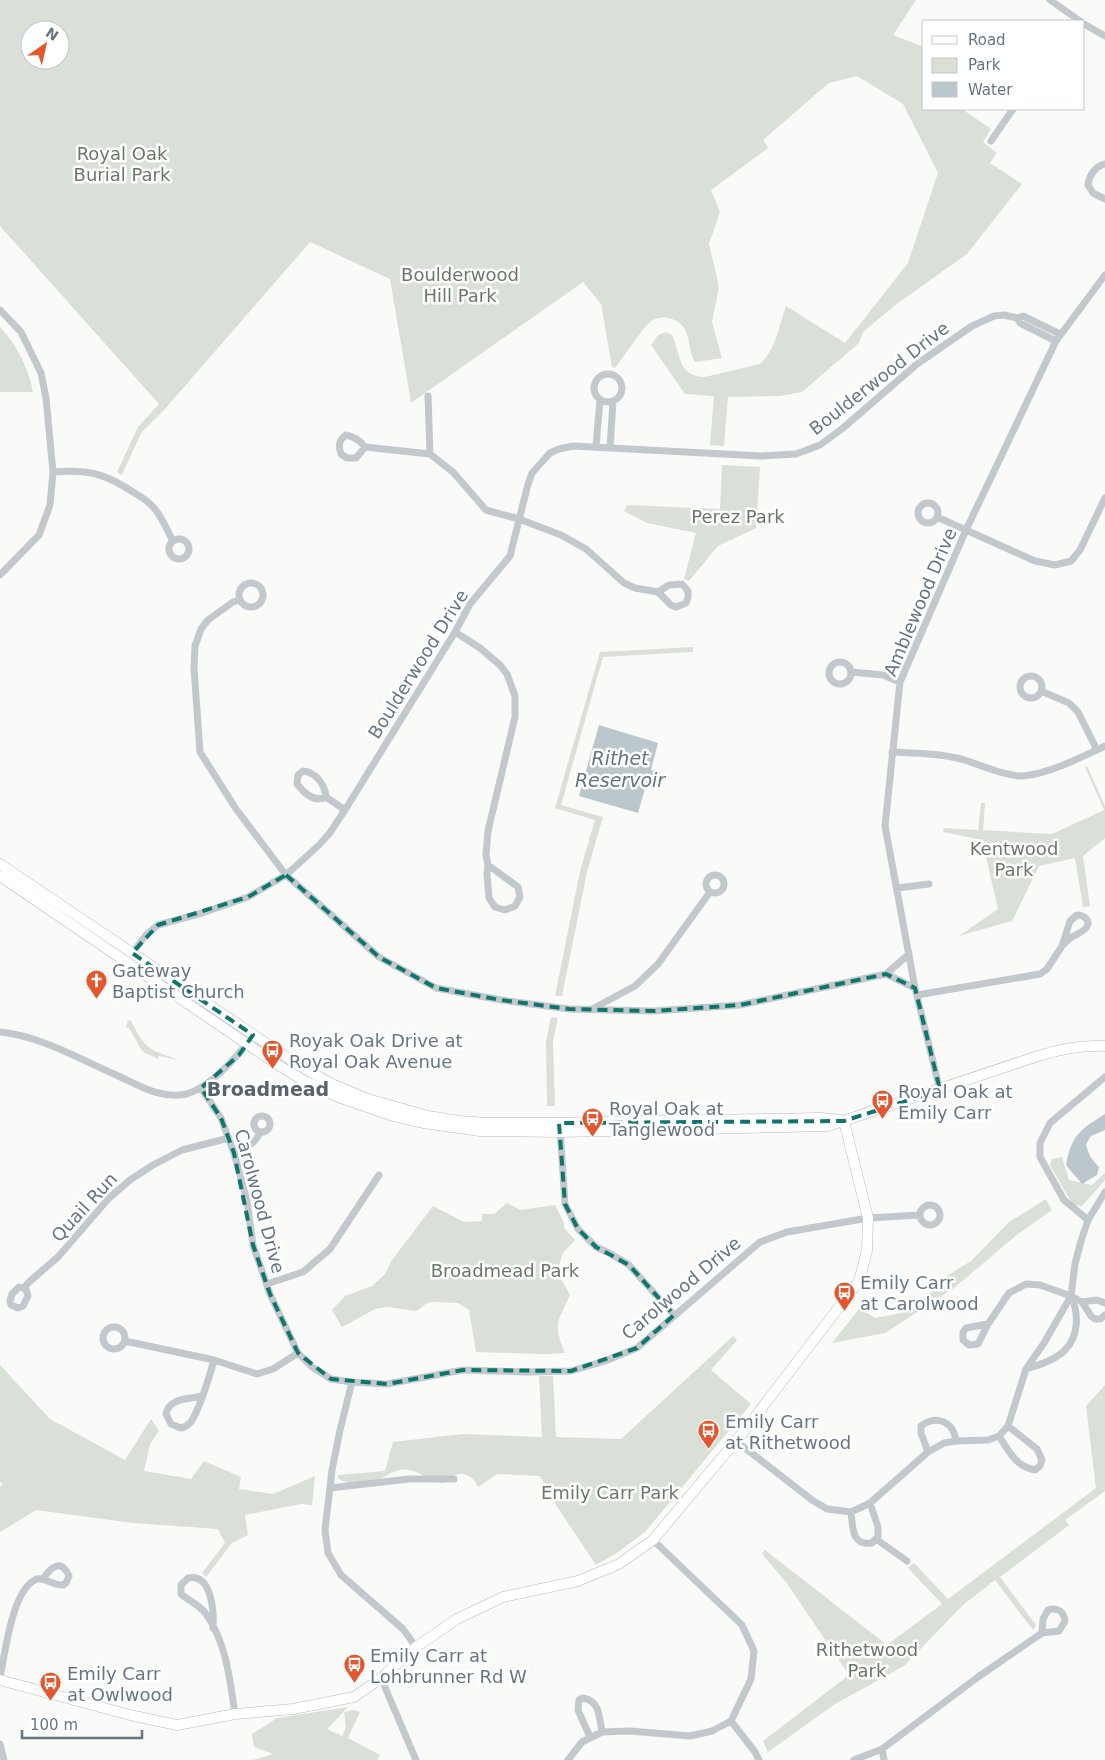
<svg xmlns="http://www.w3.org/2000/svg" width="1105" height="1760" font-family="'DejaVu Sans',sans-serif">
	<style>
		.green { fill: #dadfd7; fill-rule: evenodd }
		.water { fill: #bbc7cb }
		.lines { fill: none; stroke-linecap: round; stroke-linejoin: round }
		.secondary-casing { stroke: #b3babf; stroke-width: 11 }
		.street { stroke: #c3c8cc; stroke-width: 7 }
		.secondary { stroke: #fff; stroke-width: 10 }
		.marked { fill: none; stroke: #0f766e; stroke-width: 4; stroke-dasharray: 10 6; stroke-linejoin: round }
		.labels { text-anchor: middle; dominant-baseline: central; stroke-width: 5; stroke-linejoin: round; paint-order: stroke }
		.park-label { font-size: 18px; fill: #687a64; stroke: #fff }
		.street-label { font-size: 18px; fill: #657683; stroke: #fff }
		.poi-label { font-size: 18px; fill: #657683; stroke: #fff; text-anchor: start }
		.water-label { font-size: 19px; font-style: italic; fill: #60757c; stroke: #fff }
		.neighbourhood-label { font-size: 19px; font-weight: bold; fill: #57646e; stroke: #fff }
	</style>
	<rect width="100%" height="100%" fill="#fafaf8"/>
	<path class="green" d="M0,0H916L893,35L924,47V109H962L991,129L983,142L997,153L990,163L1022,184L967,254L894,306L863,332L859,343L802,392L780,396L728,397L724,446L710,445L714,396L685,394L651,345L658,335L666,332L672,335C681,355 678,377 705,377L760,364C776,349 779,326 786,306L845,343L908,263L938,173L903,104L857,76L829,83L763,140L768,148L711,190L720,212L709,244L719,287L712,322L722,358L695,362C689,353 690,339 685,329C677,317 659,313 648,324C636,337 626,354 615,368L612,367L601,304L583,282L411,403L390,279L310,242L164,410L141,433L122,475L117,472L138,427L159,404L0,226ZM30,30H60V60H30Z
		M0,327C17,345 28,367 33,392H0Z
		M722,465L760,467L756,528L718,546L689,581L684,579L696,533L647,523L624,511L627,505L720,509Z
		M693,647V652L603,657L561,805L603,817L587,872L562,996H555L580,871L595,820L555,808L600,652Z
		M1087,766L1105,806V838L1083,856L1090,906L1083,907L1075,858L1039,866L1012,921L959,936L998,909L982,840L943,832L944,828L978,830L981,803H985L983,830L1052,834L1104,810L1085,767Z
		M551,1017L558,1018L553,1041L555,1106H547L546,1041Z
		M128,1020L131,1021C138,1034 144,1048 160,1053C166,1056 173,1057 178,1060L159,1056L158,1059L143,1052L129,1028H126Z
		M1062,1157L1069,1180L1092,1185L1105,1173V1180L1082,1206L1074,1205L1070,1200L1050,1165L1052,1159Z
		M1046,1199L1052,1210L1018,1234L954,1288L885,1333L832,1343L860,1308L875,1318L902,1313L933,1291L932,1285L971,1261L1009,1222Z
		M507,1203L521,1210L555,1205L564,1223V1228L575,1240L563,1253L557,1271L570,1295C557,1324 553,1323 565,1353L544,1354L476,1352L469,1310L458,1303L432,1302L427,1303L417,1311L387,1307L375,1309L342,1327L332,1310L345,1296L372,1286L385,1274L392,1260L433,1206L464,1222L482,1221V1214H494Z
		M733,1336L737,1340L711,1370L751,1404L645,1532L618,1552L596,1565L556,1505L540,1476L497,1474L478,1487C474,1477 464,1470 453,1476C450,1478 448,1482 444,1483C429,1484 418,1466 400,1470C391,1472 383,1478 375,1481C365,1484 345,1485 338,1478V1475L385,1471L393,1442L463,1434L542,1437L539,1376H553L556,1437L621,1439Z
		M0,1365L50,1419L125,1460L151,1419L159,1431L150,1444L144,1471L191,1479L204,1461L241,1477L239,1489L273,1494L315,1476L312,1505L301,1504L245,1515L248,1535L232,1543L206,1577L202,1573L225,1543L218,1529L133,1523L36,1510L0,1532V1487L3,1484L0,1482Z
		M1105,1385V1491L1065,1520L1069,1525L1000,1577L1036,1625L1033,1630L995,1580L963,1605L904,1666L835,1704L768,1752L763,1741L849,1675L786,1582L762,1554L765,1550L887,1645L942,1604L908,1568L914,1563L948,1599L1096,1488L1086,1406Z
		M348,1707L327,1729L342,1736L346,1728L344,1712L354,1710L360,1712L348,1738L380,1755L377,1760H253L273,1754L254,1747L252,1734L277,1718Z"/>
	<path class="water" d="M599,725L658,743L651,770L661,773L657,787L646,785L638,813L579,796Z
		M1105,1114V1130L1091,1136L1086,1144C1088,1154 1092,1160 1099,1167L1097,1175L1082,1184L1066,1165C1072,1134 1080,1130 1105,1114Z"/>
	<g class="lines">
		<defs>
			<path id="secondary" d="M0,864L300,1066L332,1084L368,1099L428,1116L460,1121L489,1123H544L821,1118L840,1120
				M0,876L278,1065L303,1080L338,1097L393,1116L423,1123L480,1131L560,1132L828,1126L1038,1056C1061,1049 1082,1045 1105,1046
				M0,1680L134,1716L177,1725L235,1714L293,1709L354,1697L381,1678L416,1647L457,1619L503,1597L578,1581L619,1564L653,1540L745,1430L859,1281L867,1251L868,1218L844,1121"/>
		</defs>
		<use href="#secondary" class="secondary-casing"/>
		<path class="street" d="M1050,0L1080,21
			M1084,24L1105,36
			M991,141L1013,109
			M1105,164C1096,166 1089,175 1088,185L1093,193L1105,199
			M0,310L21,332L41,373L46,398L53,472L50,505L39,535L0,575
			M1017,318L1020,323L1056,341
			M594 388a14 14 0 1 1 28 0a14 14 0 1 1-28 0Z
			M428,396L430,454
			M596,446L600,400
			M365,447L356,458H347L341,454C338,445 339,440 346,435C355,437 360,440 365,447L430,454L453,472L486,510L519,519L561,535L586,549L624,583L635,588L658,592L671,605L676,607L686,603L688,597V591L682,584L669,585L658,592
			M610,448L613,401
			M53,472C87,469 104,473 133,492C140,496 148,501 154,508C162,517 167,530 173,541
			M918 513a10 10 0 1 1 20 0a10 10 0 1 1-20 0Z
			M937,517L1035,561L1055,565L1071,561L1080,550L1105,498
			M169 549a10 10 0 1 1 20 0a10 10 0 1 1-20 0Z
			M239 595a12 12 0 1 1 24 0a12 12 0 1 1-24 0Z
			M240,600L233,602L208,620L201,629L195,646L194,668L200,752L236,809L286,875L379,957L436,988L501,1000L569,1009L654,1011L740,1005L886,974L909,954
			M455,632L480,648L500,665L507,674L515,696V717L488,831L486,855L488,865L487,874L489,898L495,907L505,910L515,906L520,897L518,887L488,865
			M829 673a11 11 0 1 1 22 0a11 11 0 1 1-22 0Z
			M851,672L883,675L900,682
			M1020 687a11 11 0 1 1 22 0a11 11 0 1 1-22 0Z
			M1041,691L1069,703L1078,712L1097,750
			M892,752C914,753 936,753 957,758C975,762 1005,777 1023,776C1048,774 1082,757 1105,746
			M326,797C314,803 304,793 297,784L298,775L303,771C316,772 325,785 326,797L345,810
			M706 884a9 9 0 1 1 18 0a9 9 0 1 1-18 0Z
			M897,888L929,884
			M1077,915C1083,915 1092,920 1086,928C1083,932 1076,934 1072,937C1068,939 1065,943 1062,946L1070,921Z
			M131,955L146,935L158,925L202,913L248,897L286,875L319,845L329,834L345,810L455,632L470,604L510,556L528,484L532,473L550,453L559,449L573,446L761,456L796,454L820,445L843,428L917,364L972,326L994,316L1004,315L1017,318L1023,316L1060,334
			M886,974L915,988
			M917,995L1040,974L1047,969L1062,946
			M594,1008L635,986L658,964L710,892
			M0,1032C40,1036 78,1058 114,1074C137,1084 160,1100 186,1094C209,1088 235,1059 249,1041
			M201,1088L221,1118L234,1153L247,1201L253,1245L270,1294L298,1353L312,1367L331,1379L352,1382L387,1384L463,1370L527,1372L571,1371L605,1361L637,1348L760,1242L787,1232L868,1218L919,1215
			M940,1090L915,988L885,826L900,682L966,530L1056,341L1105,275
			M254 1124a8 8 0 1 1 16 0a8 8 0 1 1-16 0Z
			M560,1128L565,1204L578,1229L596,1247L611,1254L629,1265L674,1315
			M234,1153C245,1147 256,1144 260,1132
			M920 1215a10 10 0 1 1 20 0a10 10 0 1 1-20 0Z
			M1088,1220L1064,1200L1040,1157V1143L1050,1123L1105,1077
			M267,1284L303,1272L330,1249L379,1175
			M19,1287L26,1289L28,1296L23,1306L18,1308L11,1305L10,1301L12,1294Z
			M24,1288L29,1282L58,1257L109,1198L130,1180L153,1165L182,1150L229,1138
			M1082,1302L1097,1300L1105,1303
			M988,1324L966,1328L963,1332V1340L969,1345L978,1344L988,1324L1009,1293L1026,1284L1040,1285L1071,1296L1082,1302L1091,1316L1095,1319H1100L1105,1315
			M103 1338a11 11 0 1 1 22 0a11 11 0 1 1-22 0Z
			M125,1341L214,1360L257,1374L273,1369L298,1353
			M1026,1369C1039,1365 1055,1360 1065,1350C1079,1336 1079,1313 1071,1296
			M352,1382L340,1430L332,1470L325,1530L328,1553L341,1575L403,1629L416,1647
			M202,1396C188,1399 169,1398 166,1414L171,1424L181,1428C185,1427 188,1425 191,1422C201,1406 209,1378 214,1360
			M999,1436C1008,1450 1016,1467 1035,1470L1040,1466L1042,1460L1037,1449L1008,1426
			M736,1441L812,1500L827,1509L851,1512L870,1503L928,1452L944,1443L956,1441L988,1440L999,1436L1008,1426L1026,1369L1044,1343L1071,1296L1075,1264L1081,1241L1088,1220L1105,1192
			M928,1452L921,1433V1426C936,1414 954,1422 956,1441
			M330,1488L409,1479H454
			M851,1512C853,1527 851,1546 872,1543L878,1536V1527L870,1503
			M876,1539L907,1561
			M213,1628C214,1612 212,1573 188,1578L181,1585V1594C189,1601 200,1605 206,1614C226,1642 230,1680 235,1714
			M0,1678C5,1654 12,1588 37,1579C45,1577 53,1586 63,1585L66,1583L69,1576C61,1558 51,1567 43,1579
			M381,1678L416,1760
			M731,1721L755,1752L759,1760
			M590,1737L578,1710L579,1700L583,1698C600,1701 599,1716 602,1732
			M0,1744L4,1760
			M882,1749L884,1760
			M568,1760L582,1742L602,1732L630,1731L690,1736L712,1731L731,1721L751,1679L754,1651L742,1625L653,1540
			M854,1760L882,1749L978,1677L1042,1633L1059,1631L1065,1621C1064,1612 1058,1607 1048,1610L1043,1619L1042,1633"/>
		<use href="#secondary" class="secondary"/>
	</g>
	<path class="marked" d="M286,875L379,957L436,988L501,1000L569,1009L654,1011L740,1005L886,974L915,988L940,1090L844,1121L559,1123L565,1204L578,1229L596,1247L629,1265L674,1315L637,1348L571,1371L463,1370L387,1384L331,1379L298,1353L270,1294L253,1245L234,1153L221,1118L201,1088L239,1055L253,1035L132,953L158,925L248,897Z"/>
	<defs>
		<symbol id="church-pin" viewBox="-11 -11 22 30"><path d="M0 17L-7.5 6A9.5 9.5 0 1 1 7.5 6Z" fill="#e4572e" stroke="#fff"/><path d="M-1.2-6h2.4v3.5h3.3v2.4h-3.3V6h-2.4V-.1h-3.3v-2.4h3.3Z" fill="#fff"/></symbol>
		<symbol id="bus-pin" viewBox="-11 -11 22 30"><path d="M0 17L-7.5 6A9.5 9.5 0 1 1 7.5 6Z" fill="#e4572e" stroke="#fff"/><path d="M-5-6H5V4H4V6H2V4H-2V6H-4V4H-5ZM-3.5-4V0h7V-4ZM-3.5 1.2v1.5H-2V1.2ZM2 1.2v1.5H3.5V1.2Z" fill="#fff"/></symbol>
	</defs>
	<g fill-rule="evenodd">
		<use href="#church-pin" x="84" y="968" width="25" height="34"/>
		<use href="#bus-pin" x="260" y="1038" width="25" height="34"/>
		<use href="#bus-pin" x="870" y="1088" width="25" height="34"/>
		<use href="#bus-pin" x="580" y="1106" width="25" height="34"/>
		<use href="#bus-pin" x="832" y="1280" width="25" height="34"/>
		<use href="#bus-pin" x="696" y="1418" width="25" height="34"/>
		<use href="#bus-pin" x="342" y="1652" width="25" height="34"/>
		<use href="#bus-pin" x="38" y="1670" width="25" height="34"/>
	</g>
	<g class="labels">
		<g class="park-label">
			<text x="122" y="153">Royal Oak<tspan x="122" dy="21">Burial Park</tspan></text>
			<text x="460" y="274">Boulderwood<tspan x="460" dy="21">Hill Park</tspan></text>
			<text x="738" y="516">Perez Park</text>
			<text x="1014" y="848">Kentwood<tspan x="1014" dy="21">Park</tspan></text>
			<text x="505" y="1270">Broadmead Park</text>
			<text x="610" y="1492">Emily Carr Park</text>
			<text x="867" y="1649">Rithetwood<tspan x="867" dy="21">Park</tspan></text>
		</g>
		<g class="street-label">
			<text transform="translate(879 378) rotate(-38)">Boulderwood Drive</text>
			<text transform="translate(920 602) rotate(-67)">Amblewood Drive</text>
			<text transform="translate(418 664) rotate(-58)">Boulderwood Drive</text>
			<text transform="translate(260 1201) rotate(75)">Carolwood Drive</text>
			<text transform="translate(84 1207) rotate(-47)">Quail Run</text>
			<text transform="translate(681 1288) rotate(-40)">Carolwood Drive</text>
		</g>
		<g class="poi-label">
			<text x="112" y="970">Gateway<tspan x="112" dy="21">Baptist Church</tspan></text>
			<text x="289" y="1040">Royak Oak Drive at<tspan x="289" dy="21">Royal Oak Avenue</tspan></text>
			<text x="898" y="1091">Royal Oak at<tspan x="898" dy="21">Emily Carr</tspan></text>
			<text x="609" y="1108">Royal Oak at<tspan x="609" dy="21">Tanglewood</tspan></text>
			<text x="860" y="1282">Emily Carr<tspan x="860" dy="21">at Carolwood</tspan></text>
			<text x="725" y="1421">Emily Carr<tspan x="725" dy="21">at Rithetwood</tspan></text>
			<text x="370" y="1655">Emily Carr at<tspan x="370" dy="21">Lohbrunner Rd W</tspan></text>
			<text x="67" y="1673">Emily Carr<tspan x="67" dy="21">at Owlwood</tspan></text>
		</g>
		<g class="water-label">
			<text x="620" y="758">Rithet<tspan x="620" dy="22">Reservoir</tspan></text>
		</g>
		<g class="neighbourhood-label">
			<text x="268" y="1089">Broadmead</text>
		</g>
	</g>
	<rect x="922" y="20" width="162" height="90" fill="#ffffff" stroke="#c1c8cd"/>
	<rect x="932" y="36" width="25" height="8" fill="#ffffff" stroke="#c1c8cd"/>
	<text x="968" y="45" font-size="15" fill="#657683">Road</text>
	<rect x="932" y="58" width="25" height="15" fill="#dadfd7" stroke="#c1c8cd"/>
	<text x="968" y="70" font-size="15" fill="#657683">Park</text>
	<rect x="932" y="82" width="25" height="15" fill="#bbc7cb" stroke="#c1c8cd"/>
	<text x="968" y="95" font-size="15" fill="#657683">Water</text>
	<g transform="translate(45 45) rotate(34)"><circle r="24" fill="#ffffff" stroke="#c1c8cd"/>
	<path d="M0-4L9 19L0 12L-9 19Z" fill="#e4572e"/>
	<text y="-8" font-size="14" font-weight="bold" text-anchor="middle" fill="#657683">N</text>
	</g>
	<path d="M22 1730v8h120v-8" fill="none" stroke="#657683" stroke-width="2.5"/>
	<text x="30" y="1730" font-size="15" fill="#657683" stroke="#ffffff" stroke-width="4" paint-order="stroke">100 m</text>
</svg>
